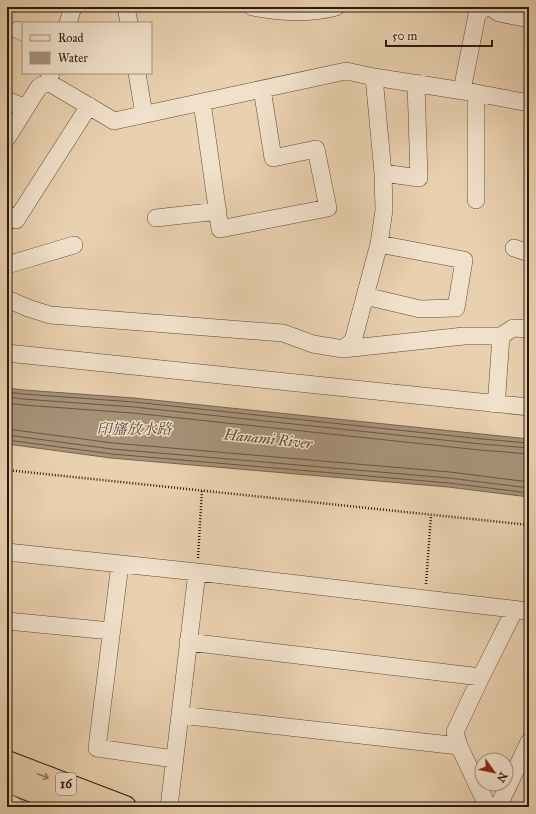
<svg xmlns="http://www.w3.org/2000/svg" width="536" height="814" font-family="'IM FELL Great Primer','Noto Serif JP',serif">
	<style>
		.water { fill: #a79278; stroke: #74624e }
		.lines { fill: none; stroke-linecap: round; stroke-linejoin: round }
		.shore { stroke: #685643; stroke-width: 1 }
		.minor-casing { stroke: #584836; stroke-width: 18 }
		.highway-casing { stroke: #281a0e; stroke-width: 24 }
		.path { stroke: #281a0e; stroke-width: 2.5; stroke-dasharray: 1 2; stroke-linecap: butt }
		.minor { stroke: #f1e0cb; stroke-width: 17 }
		.highway { stroke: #e9d0af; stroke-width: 22 }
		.oneway { stroke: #927e67 }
		.labels { text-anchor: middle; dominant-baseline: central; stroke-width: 3; stroke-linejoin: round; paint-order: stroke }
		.shield { fill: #f1e0cb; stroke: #645547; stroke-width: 1 }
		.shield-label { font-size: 13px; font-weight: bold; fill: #281a0e }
		.water-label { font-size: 15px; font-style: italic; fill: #5b4a38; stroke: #f1e0cb }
	</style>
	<rect width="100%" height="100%" fill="#e9d0af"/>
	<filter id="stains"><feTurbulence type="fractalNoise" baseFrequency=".005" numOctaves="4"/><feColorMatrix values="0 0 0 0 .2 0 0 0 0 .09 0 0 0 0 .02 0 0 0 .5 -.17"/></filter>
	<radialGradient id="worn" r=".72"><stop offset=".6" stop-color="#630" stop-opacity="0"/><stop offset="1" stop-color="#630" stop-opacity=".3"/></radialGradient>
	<path class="water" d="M7,388L24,390L134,398L529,439V497L448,487L111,458L7,444Z"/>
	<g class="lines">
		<path class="shore" d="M7,392L23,394L134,402L482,439L529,443
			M7,397L23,399L134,407L481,444L529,448
			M7,403L23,405L133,413L480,450L529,454
			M7,429L113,443L450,472L529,482
			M7,435L112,449L449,478L529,488
			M7,440L112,454L449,483L529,493"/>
		<defs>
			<path id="minor" d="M126,7L129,23
				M252,7C278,12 310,14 336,7
				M490,7L499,13L529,19
				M68,23L73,7
				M18,30L23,32
				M137,73L144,114
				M48,82L114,121L346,71L374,77L476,93L529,103
				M462,90L477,15L485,7
				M476,93V200
				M7,100L26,108
				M202,102L220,229L328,208L316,149L273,158L262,89
				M7,138L39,87L48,82L51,73
				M383,173L419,178L416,83
				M7,214L16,220L89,106
				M156,218L218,211
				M514,248L529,253
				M7,265L74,245
				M365,296L420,309L456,308L464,260L379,244
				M7,299L28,308L50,315L283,333L313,344L343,349L464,336H501L513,328L529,329
				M343,349L353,341L379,244L384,210L383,173L374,77
				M7,353L529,407
				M494,404L497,394L501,336
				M7,552L197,572L529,611
				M120,564L97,748L174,759
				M7,621L111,631
				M188,642L481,677
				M180,715L459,746L488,807
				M459,746L455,732L481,677L515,609
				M7,802L16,807
				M169,807L197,572
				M498,807L529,742"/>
			<path id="highway" d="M7,762L125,807
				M7,781L74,807"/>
		</defs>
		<use href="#minor" class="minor-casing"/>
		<use href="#highway" class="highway-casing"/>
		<path class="path" d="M7,470L529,525
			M198,558L202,490
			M426,584L431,515"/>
		<use href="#minor" class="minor"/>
		<use href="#highway" class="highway"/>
	</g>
	<defs><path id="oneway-shaft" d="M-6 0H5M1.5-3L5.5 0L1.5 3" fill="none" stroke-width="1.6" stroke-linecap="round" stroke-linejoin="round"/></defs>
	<use class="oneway" href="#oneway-shaft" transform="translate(43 776) rotate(21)"/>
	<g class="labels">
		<rect class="shield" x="56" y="773" width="20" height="22" rx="3"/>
		<g class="shield-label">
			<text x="66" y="784">16</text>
		</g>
		<g class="water-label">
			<text x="134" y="429">印旛放水路</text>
			<text transform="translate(268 439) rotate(6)">Hanami River</text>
		</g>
	</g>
	<rect width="536" height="814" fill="none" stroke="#e9d0af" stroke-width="24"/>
	<rect x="8" y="8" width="520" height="798" fill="none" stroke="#281a0e" stroke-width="2"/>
	<rect x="12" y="12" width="512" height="790" fill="none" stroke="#281a0e"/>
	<rect x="22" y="22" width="130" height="52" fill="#f1e0cb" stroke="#a1917f"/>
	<rect x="30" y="35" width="20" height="6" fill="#f1e0cb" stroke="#a1917f"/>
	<text x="58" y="42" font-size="12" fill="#281a0e">Road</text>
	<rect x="30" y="52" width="20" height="12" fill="#a79278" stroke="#a1917f"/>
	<text x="58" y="62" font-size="12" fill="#281a0e">Water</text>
	<g transform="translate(494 772) rotate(123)"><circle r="19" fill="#f1e0cb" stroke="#a1917f"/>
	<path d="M0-3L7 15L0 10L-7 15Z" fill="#8f2418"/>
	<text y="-6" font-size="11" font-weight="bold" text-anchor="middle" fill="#281a0e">N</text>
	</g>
	<path d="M386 40v6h106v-6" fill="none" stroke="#281a0e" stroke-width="2"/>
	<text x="392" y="40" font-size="12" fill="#281a0e" stroke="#f1e0cb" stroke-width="3" paint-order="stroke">50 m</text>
	<rect width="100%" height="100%" filter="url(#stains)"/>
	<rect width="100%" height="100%" fill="url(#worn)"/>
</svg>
